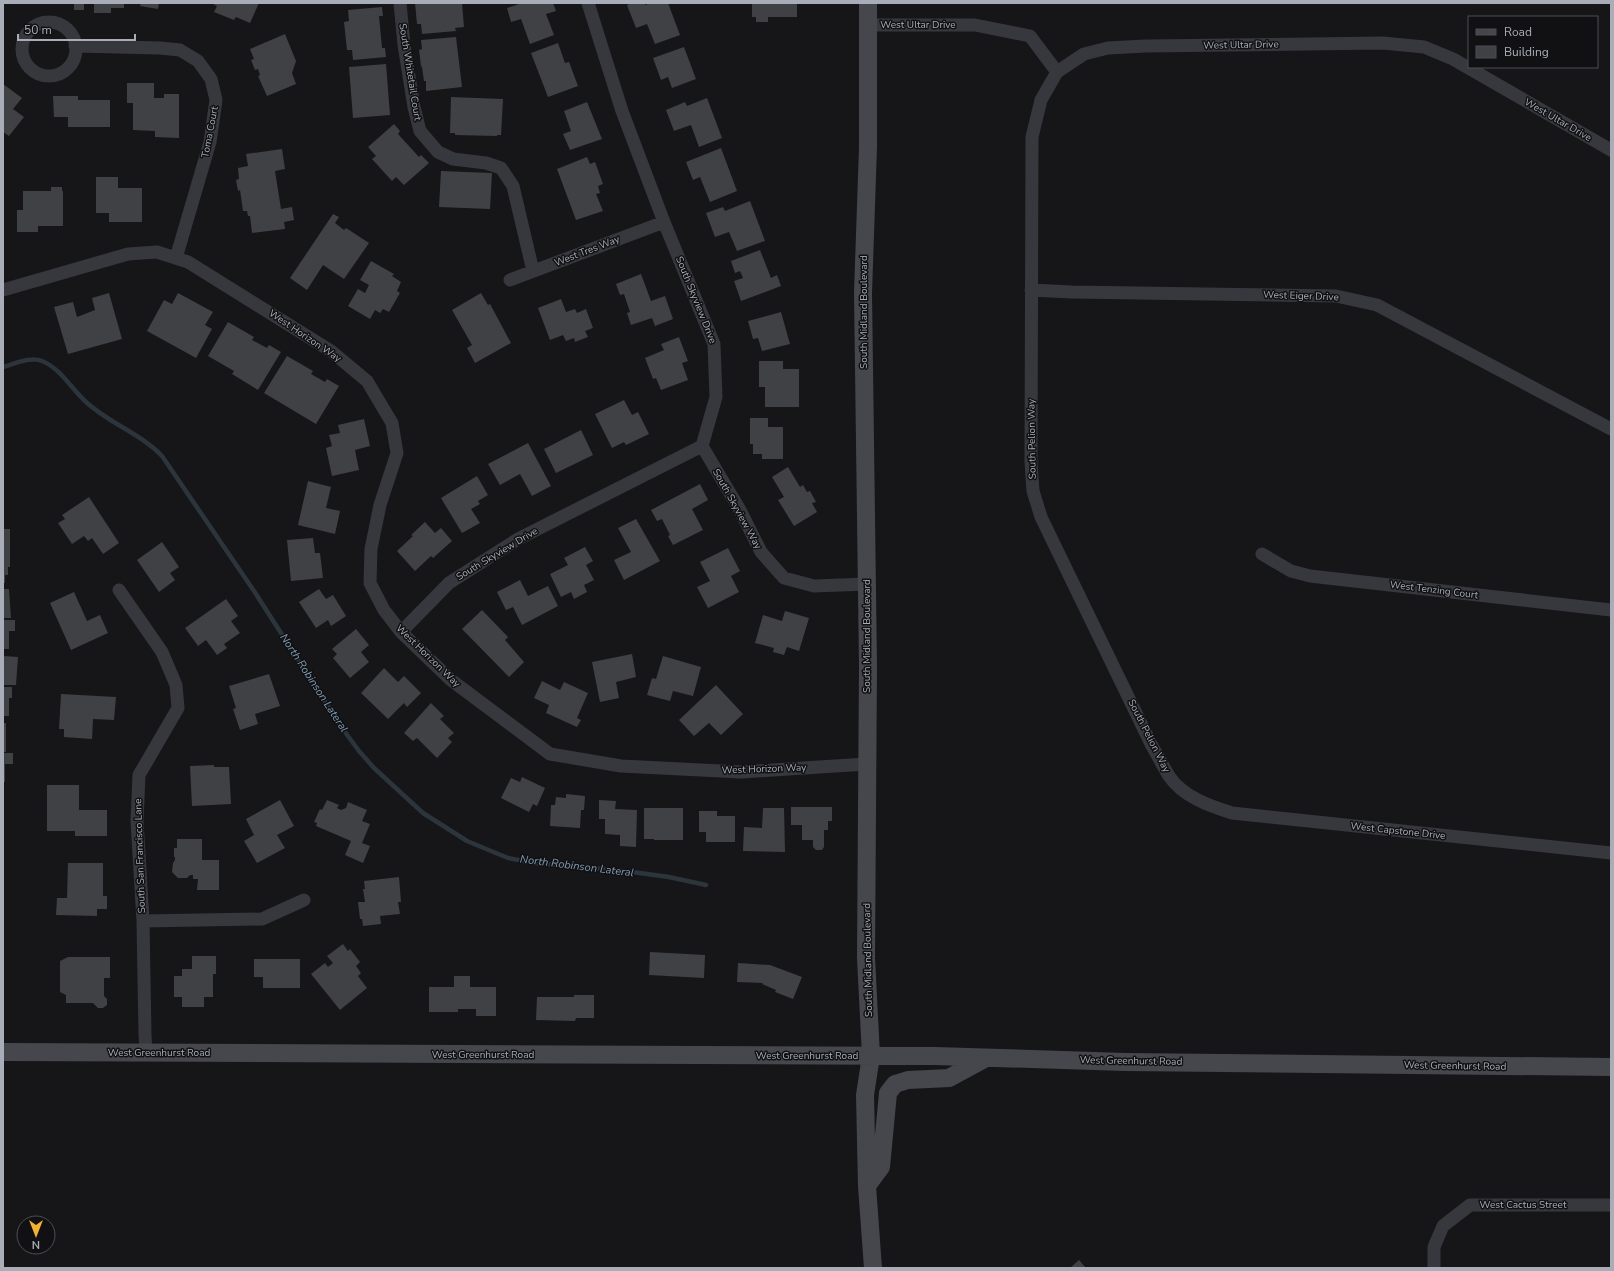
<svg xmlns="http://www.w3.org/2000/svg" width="1614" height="1271" font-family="'Nunito Sans',sans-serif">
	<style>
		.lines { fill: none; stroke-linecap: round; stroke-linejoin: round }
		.stream { stroke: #2c353c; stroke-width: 4.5 }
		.building { fill: #404145 }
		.street { stroke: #37383d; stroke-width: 13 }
		.secondary { stroke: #45474d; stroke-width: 18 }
		.labels { text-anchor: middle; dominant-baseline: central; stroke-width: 3; stroke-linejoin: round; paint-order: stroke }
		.street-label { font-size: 10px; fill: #a8adb8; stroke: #111113 }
		.water-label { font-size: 11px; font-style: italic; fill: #7f9bb3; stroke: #111113 }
	</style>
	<rect width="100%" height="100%" fill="#161618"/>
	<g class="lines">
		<path class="stream" d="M3,367C14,364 31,356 42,361C60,368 71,388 85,401C108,423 140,433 162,456L254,591L342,728L359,751L374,768L423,813L467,841L508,858L533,863L625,871L669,877L706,885"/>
	</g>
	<path class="building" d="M74,3H84V10H74Z
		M94,3H124V8H111V13H94Z
		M141,3H159L158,9L140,6Z
		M211,3H259L250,23L236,17L234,20L214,12L217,6Z
		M415,3H462L464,27L455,28L456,31L422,34L421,24H417Z
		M522,3H553L556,11L546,14L554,35L530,44L521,19L511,22L507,8Z
		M631,3H645V5L650,3H668L680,35L655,44L647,24L636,28L627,5Z
		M752,3H797V17H768V22H756V17H752Z
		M382,7L383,16H379L382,48H385L386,57L353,60L352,50H347L344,22L349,21L348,10Z
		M285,34L296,61L292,73L296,84L267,96L258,76L260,75L258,69L255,70L251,60L254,59L250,49Z
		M456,37L462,87L426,91V81H424L422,67L421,66L419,50L422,49L421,40Z
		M558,43L565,63L569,62L578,86L548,97L531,53Z
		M684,47L696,79L672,88L668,77L661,80L653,58Z
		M386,64L390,115L353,118L349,67Z
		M127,83H154V98H164V94H179V138L155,137V131L133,130V103H127Z
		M3,84L22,98L13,109L24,117L9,136L3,132Z
		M53,96H78V100H110V127H68V117H54Z
		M451,97L503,99L501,135H497V136L455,135V133H450Z
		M707,98L722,138L699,147L691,125L674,131L666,110L685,102L687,106Z
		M587,102L602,139L570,150L563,134L571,131L564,111Z
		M394,124L400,131L398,134L419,157L421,155L429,163L404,185L396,177L392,181L372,159L376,156L368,147Z
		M721,148L737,191L710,202L700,177L693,180L686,162Z
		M282,149L285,169L275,171L281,209L292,207L294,220L284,222L285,229L252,233L250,216H248L247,211H243L240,190L238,191L236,180L239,179L238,168L248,166L246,154Z
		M587,157L590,164L595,162L603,184L598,186L600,193L596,194L603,211L576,220L557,169Z
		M441,171L492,173L490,209L439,207Z
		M96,177H118V188H142V222H109V213H96Z
		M51,187H62V191H63V226H38V232H17V210H23V191H51Z
		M750,201L765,241L737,251L729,232L715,237L706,213L723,207L725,211Z
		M333,214L339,217L335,223L344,230L346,228L369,243L344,279L323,265L307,290L290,278Z
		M760,250L771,278L777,275L781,286L741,301L734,281L743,278L740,271L735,273L731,261Z
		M371,261L394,274L392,276L401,282L397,291L400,293L389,312L383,309L380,313L375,310L370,319L348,306L358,289L365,293L369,285L360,280Z
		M641,274L651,301L665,296L673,319L655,326L652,318L631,325L627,313L630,312L624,294L620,295L616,284Z
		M109,293L122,339L68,354L54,307L73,302L77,317L95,310L92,298Z
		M178,293L213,312L205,325L212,329L196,358L147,331L164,300L172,304Z
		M481,293L488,305L490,304L511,343L475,363L467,348L472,345L452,310Z
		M561,299L566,312L575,309L577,313L586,309L593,328L585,331L588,337L575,342L574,338L566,341L563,335L550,340L538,308Z
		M781,312L790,344L762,351L758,338L753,339L748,321Z
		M228,322L254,337L252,340L267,348L269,345L281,352L258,390L232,374L234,371L208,356Z
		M679,337L688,361L682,363L688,380L661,390L656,378L653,379L645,358L664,350L661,344Z
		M287,356L313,371L311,374L325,382L327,379L339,386L316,424L264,393Z
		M759,361H783V369H799V407H765V387H759Z
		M624,400L632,415L638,412L649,434L626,445L624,442L612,448L595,414Z
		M750,418H768V427H783V459H762V454H753V444H750Z
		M364,419L370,446L355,450L359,470L332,476L326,448L332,446L329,435L340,433L338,425Z
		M581,430L593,455L556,473L544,449Z
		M528,443L551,486L532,496L520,474L500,485L488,464Z
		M788,467L800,487L803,485L807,492L810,491L816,502L812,503L817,512L794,526L778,500L784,497L772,477Z
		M477,476L488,495L478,501L480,504L471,509L480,523L462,533L441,498Z
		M308,481L331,487L326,508L340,511L335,534L298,525Z
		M700,484L708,500L692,509L703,530L673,545L668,536L670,535L662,519L657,521L651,510Z
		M89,497L119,543L103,554L92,538L88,541L84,536L72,544L58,523L65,519L62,515Z
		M636,519L660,561L624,580L614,560L631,552L618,528Z
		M425,522L435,533L441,528L452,541L433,558L431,556L415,571L397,551L413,536L411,535Z
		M3,529H10V567H8V575H5V583H3Z
		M313,538L315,553H320L323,578L291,581L287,540Z
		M162,542L179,567L170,573L175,580L159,592L137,560Z
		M585,547L593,561L586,565L594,580L584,585L587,592L574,599L571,592L561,597L550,574L568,565L564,558Z
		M728,548L740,571L731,576L739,592L708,608L697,587L710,581L700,562Z
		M520,580L528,596L548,586L558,606L522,625L513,607L506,610L497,592Z
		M3,589H9L11,618H3Z
		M319,589L326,599L333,595L346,616L331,626L328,620L316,628L299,602Z
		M74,592L87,621L100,615L108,633L71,650L50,603Z
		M226,599L238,616L231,621L240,633L224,644L227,648L217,655L206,640L198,646L185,628Z
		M482,610L508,637L505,640L524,662L509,677L462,629Z
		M785,611L809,618L799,651L787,647L784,655L773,652L774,648L755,643L763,615L782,621Z
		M3,620H15V631H9V649H3Z
		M356,629L369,645L361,652L369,662L350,678L333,658L337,654L332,649Z
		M632,654L636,677L616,682L619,698L600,702L592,662Z
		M3,656L18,657L16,685H3Z
		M663,656L701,667L693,696L673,691L670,701L647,695L652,678L656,679Z
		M384,668L398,682L404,676L421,693L407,707L404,703L388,719L361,693Z
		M269,674L280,706L255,714L258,724L240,730L233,709L236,708L229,686Z
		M542,681L560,690L564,682L588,693L577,718L581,720L577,727L546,713L549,705L534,698Z
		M716,685L743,714L721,735L709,723L694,736L679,720Z
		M3,687H12V698H9V716H3Z
		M61,694L116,697L114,720L93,719L92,739L64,737V729H59Z
		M431,703L444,716L440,719L454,733L448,738L452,742L437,758L417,738L413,741L404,733Z
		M3,723H6V752H3Z
		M3,753H13V764H5V782H3Z
		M214,765V767H229L231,804L192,806L190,766Z
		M522,777L545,788L537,806L533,804L529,812L501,798L511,778L520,782Z
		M47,785H79V810H107V836H75V831H47Z
		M566,794L585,796L584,810H581L580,828L550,826L551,805H555L556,797L566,798Z
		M280,800L294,826L277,835L285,848L257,863L244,841L254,835L246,819Z
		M327,800L339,805L337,808L341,810L346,808L348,802L367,810L362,821L370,824L362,843L370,846L363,863L345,855L351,841L316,826L317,823L314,822L320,809L322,810Z
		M599,800L616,801L615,809L637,810L636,847L620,846V835L605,834V819H599Z
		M791,807H832V821H828V830H824V847L822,850H816L813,847V840H802V825H791Z
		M644,808H683V840H654V839H644Z
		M763,808H784L785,852L743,851L744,827L762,828Z
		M699,811H717V816H735V842H706V832H699Z
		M177,839H202V860H219V890H197L198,879H193V875H190L187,878H178L172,872L173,863L175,860V857H174V848H177Z
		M68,863H103V896H107V909H97V916L56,915L57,898H67Z
		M399,877L401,902H398L400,914L380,916L381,924L363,926L362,919H360L358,902H365L363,889H365L364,881Z
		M343,944L348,951L350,949L360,962L356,966L361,973L358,976L367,988L340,1010L311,974L325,963L328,967L333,963L327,956Z
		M650,952L705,955L704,978L649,975Z
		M192,956H216V974H213V997H204V1007H182V997H174V976H182V969H192Z
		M68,957H110V978H104V996L107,999V1005L103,1008H98L93,1003H66V995L60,992V961Z
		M254,959H300V988H263V977H254Z
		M738,963L770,965L802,977L793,999L775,992L776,990L762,984L763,983L737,982Z
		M454,976H470V987H496V1016H476V1009H458V1012H429V987H454Z
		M574,995H594V1018H576L575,1021L536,1020L537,997H574Z
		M1079,1260L1086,1268H1070Z"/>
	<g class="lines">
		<path class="street" d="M400,3L404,45L414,107L420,131L438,152L453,159L486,163L501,168L513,186L533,271
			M22 49a27 27 0 1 1 54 0a27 27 0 1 1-54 0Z
			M868,25H975L1030,36L1057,72
			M75,46L160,48L180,50L198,61L211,79L216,100L210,142L176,258
			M1611,150L1453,59L1424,47L1383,43L1146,46L1108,48L1084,54L1057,72L1041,100L1032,137L1031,462L1033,491L1041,517L1152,746C1158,756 1163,766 1169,776C1183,797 1210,806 1232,813L1611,853
			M510,280L664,222
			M3,290L128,254L157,252L188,262L331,351L367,381L392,423L397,453L380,505L371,549L370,583L384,610L401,632L451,680L550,754L621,766L741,772L866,764
			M1031,290L1072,292L1336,296L1377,305L1611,429
			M702,446L740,510L761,552L784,578L814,586L867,584
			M1262,554L1291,571L1310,576L1611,610
			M119,590L162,652L176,685L178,708L139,775L137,821L143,921L145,1035L146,1053
			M401,632L449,583L518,539L702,446L716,397L714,344L664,222L622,111L588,3
			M143,921L262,919L304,900
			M1434,1268V1247L1443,1226L1470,1205H1611"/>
		<path class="secondary" d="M868,3V147L863,293L868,666L866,958L871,1056L865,1095L867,1186L873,1268
			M3,1052L935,1056L1125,1062L1611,1067
			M867,1186L881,1167L888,1093L895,1084L908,1080L949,1078L986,1058"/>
	</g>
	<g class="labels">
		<g class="street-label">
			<text x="918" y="25">West Ultar Drive</text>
			<text transform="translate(1241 45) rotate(-1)">West Ultar Drive</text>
			<text transform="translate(410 72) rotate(81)">South Whitetail Court</text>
			<text transform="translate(1558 120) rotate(30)">West Ultar Drive</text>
			<text transform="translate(210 132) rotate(-79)">Toma Court</text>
			<text transform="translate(587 251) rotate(-21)">West Tres Way</text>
			<text transform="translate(1301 296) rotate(2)">West Eiger Drive</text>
			<text transform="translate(696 300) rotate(68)">South Skyview Drive</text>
			<text transform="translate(864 312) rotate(-90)">South Midland Boulevard</text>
			<text transform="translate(305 336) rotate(34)">West Horizon Way</text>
			<text transform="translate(1032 439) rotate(-91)">South Pelion Way</text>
			<text transform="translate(737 509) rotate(61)">South Skyview Way</text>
			<text transform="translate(497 554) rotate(-31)">South Skyview Drive</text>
			<text transform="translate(1434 590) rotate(7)">West Tenzing Court</text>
			<text transform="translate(867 636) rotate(-90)">South Midland Boulevard</text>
			<text transform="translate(428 656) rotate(44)">West Horizon Way</text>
			<text transform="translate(1149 736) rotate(63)">South Pelion Way</text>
			<text transform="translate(764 769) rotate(-2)">West Horizon Way</text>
			<text transform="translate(1398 831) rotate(6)">West Capstone Drive</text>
			<text transform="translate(140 856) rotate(-92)">South San Francisco Lane</text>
			<text transform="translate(868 960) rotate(-91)">South Midland Boulevard</text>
			<text x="159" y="1053">West Greenhurst Road</text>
			<text x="483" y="1055">West Greenhurst Road</text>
			<text x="807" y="1056">West Greenhurst Road</text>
			<text transform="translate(1131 1061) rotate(1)">West Greenhurst Road</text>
			<text transform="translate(1455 1066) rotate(1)">West Greenhurst Road</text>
			<text x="1523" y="1205">West Cactus Street</text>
		</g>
		<g class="water-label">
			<text transform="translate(314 683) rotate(57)">North Robinson Lateral</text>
			<text transform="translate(577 866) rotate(7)">North Robinson Lateral</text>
		</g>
	</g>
	<rect width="1614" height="1271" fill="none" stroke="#a8adb8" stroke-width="8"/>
	<rect x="1468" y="16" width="130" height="52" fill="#111113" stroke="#4d4f55"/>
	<rect x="1476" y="29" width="20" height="6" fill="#45474d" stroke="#4d4f55"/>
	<text x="1504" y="36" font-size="12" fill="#a8adb8">Road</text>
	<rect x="1476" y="46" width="20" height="12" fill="#404145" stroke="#4d4f55"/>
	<text x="1504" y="56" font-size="12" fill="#a8adb8">Building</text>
	<g transform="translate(36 1235) rotate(180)"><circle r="19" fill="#111113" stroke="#4d4f55"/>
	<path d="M0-3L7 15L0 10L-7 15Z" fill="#f2b134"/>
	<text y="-6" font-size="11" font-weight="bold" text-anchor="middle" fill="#a8adb8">N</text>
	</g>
	<path d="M18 34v6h117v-6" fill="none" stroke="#a8adb8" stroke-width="2"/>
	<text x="24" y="34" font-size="12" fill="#a8adb8" stroke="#111113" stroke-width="3" paint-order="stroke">50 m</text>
</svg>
